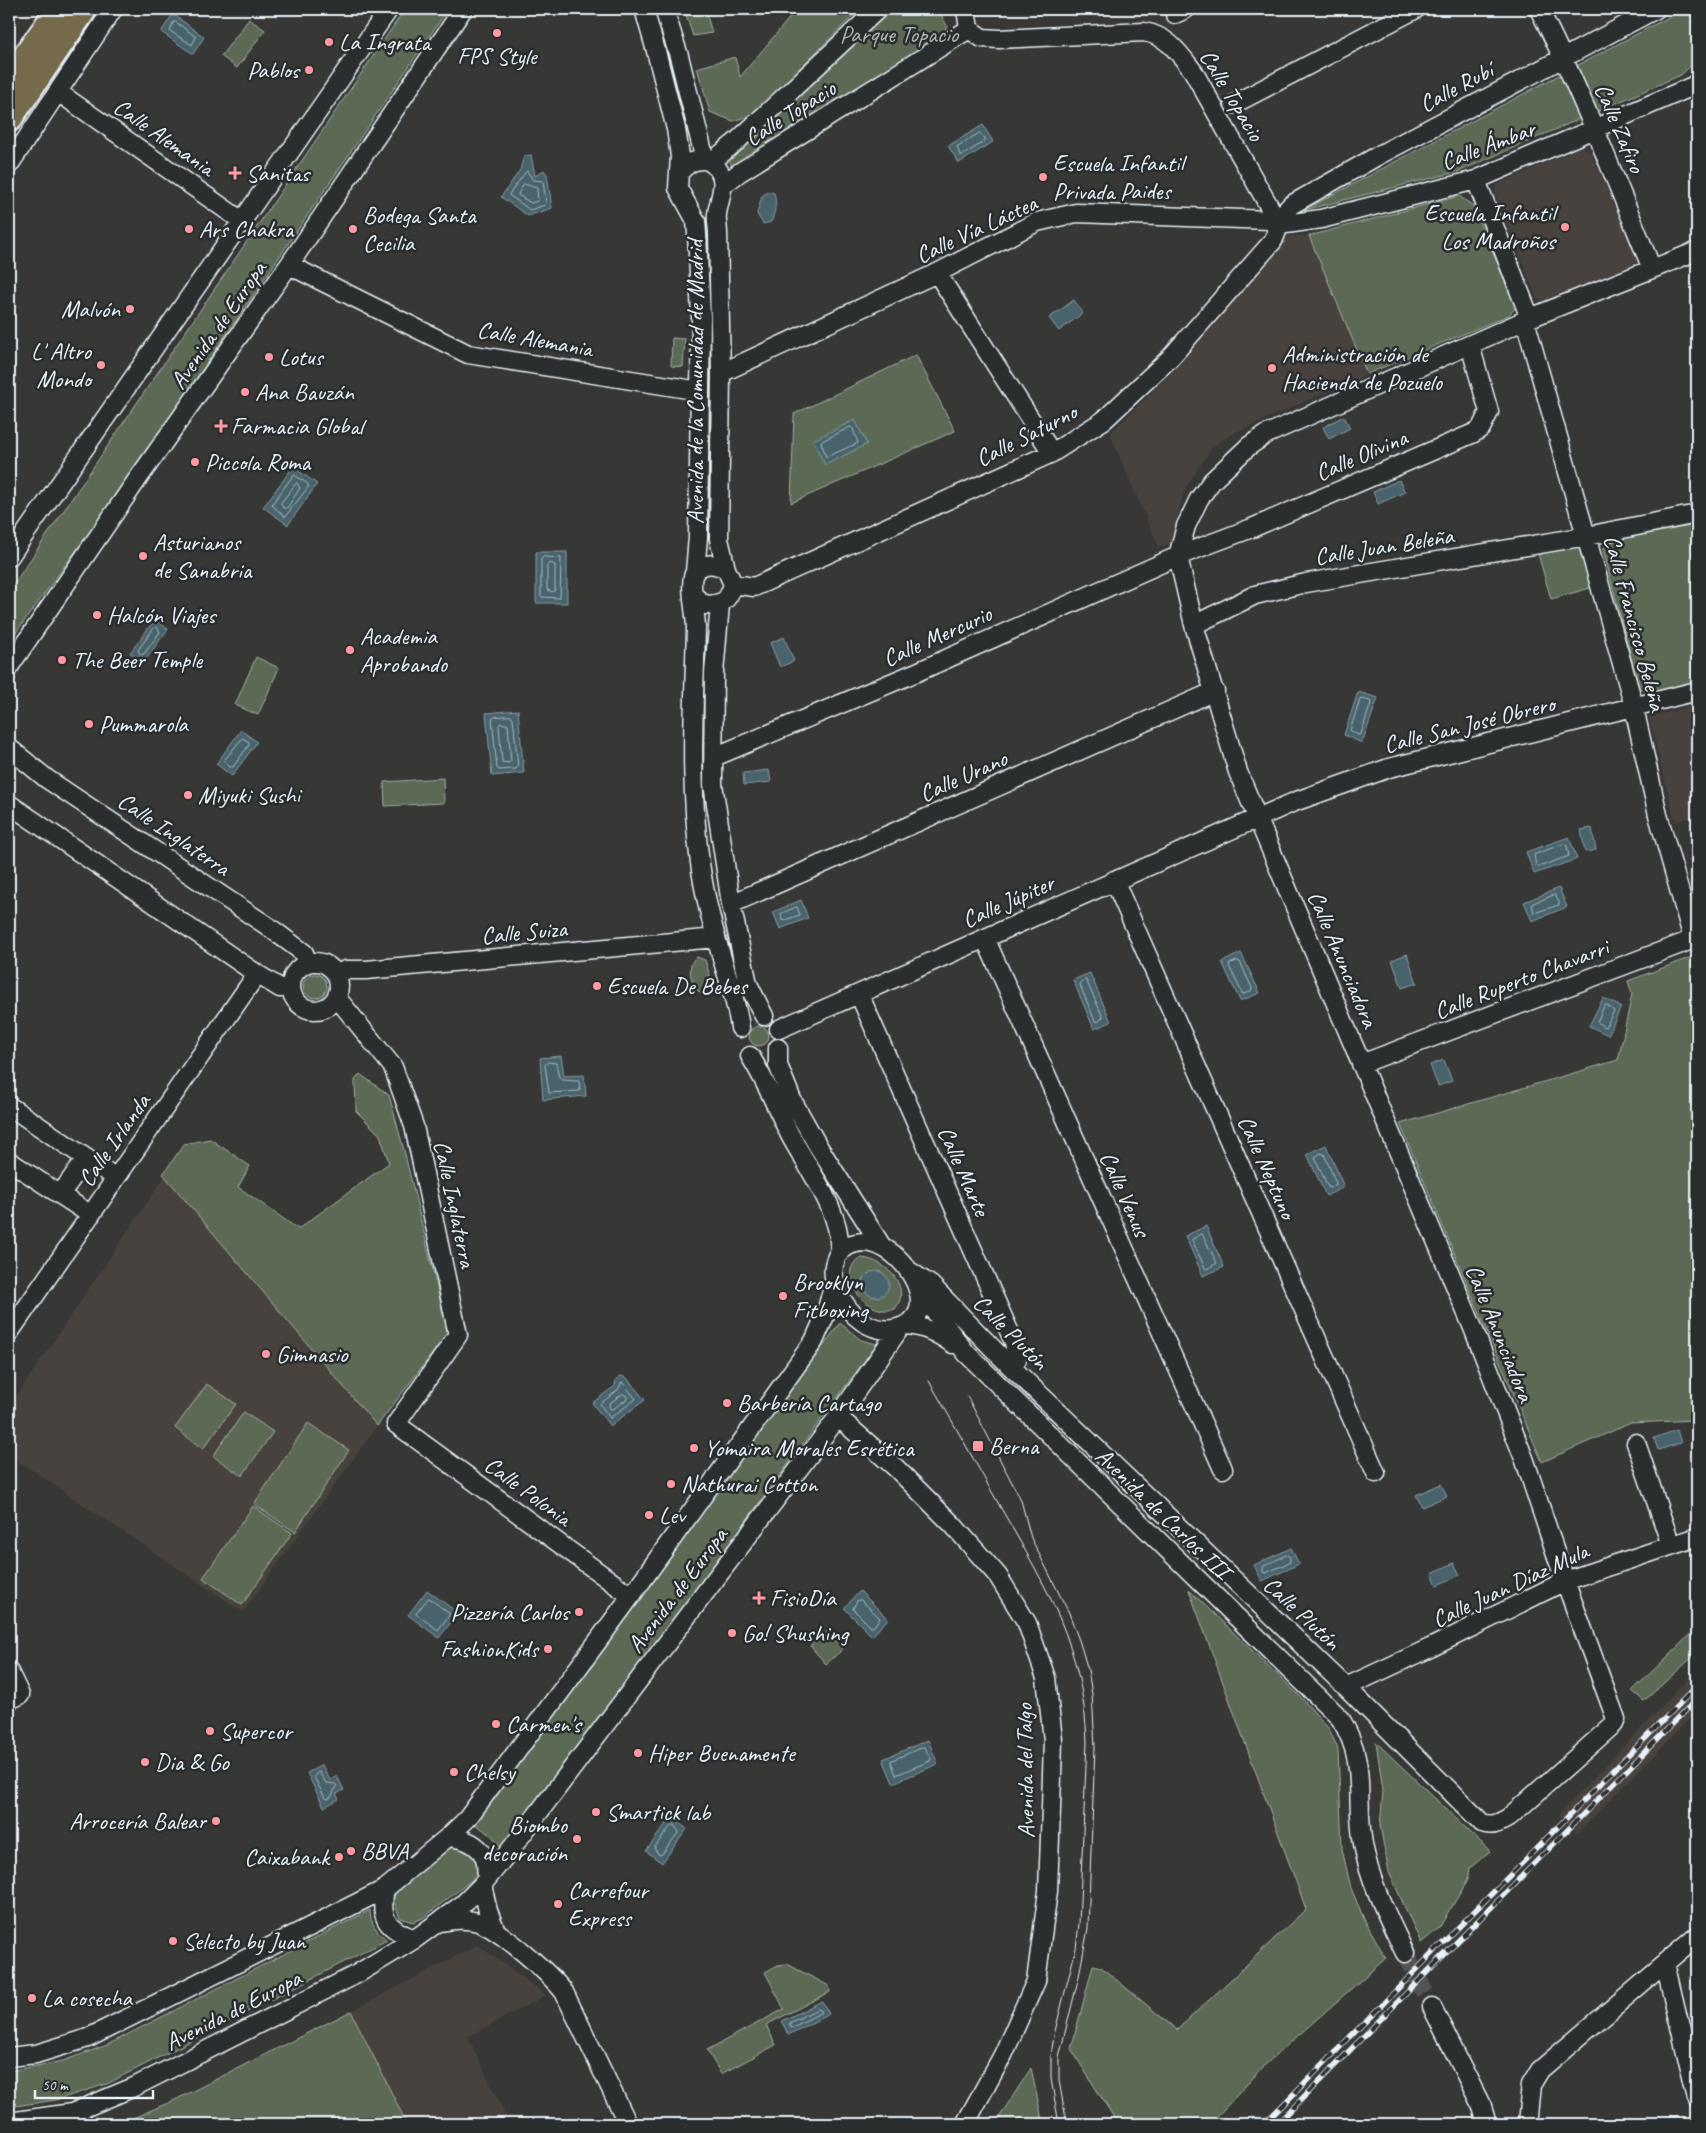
<svg xmlns="http://www.w3.org/2000/svg" width="1706" height="2133" font-family="Caveat,sans-serif">
	<style>
		.built { fill: #46433d }
		.green { fill: #5b6b54; stroke: #a2aea6; fill-rule: evenodd }
		.water { fill: #48646c; stroke: #889ca4 }
		.lines { fill: none; stroke-linecap: round; stroke-linejoin: round }
		.shore { stroke: #a8b9c0; stroke-width: 1 }
		.minor-tunnel { stroke: #525352; stroke-width: 18; stroke-dasharray: 18 9; stroke-linecap: butt }
		.minor-casing { stroke: #e8f1f8; stroke-width: 21 }
		.highway-casing { stroke: #e8f1f8; stroke-width: 29 }
		.minor { stroke: #2a2d2e; stroke-width: 18 }
		.highway { stroke: #756b4b; stroke-width: 25 }
		.tram { stroke: #e8f1f8; stroke-width: 1 }
		.rail-casing { stroke: #e8f1f8; stroke-width: 5.5 }
		.rail { stroke: #2a2d2e; stroke-width: 4; stroke-dasharray: 11; stroke-linecap: butt }
		.poi-dot { fill: #ff9aa2; stroke: #2a2d2e; stroke-width: 2 }
		.labels { text-anchor: middle; dominant-baseline: central; stroke-width: 5; stroke-linejoin: round; paint-order: stroke }
		.park-label { font-size: 24px; fill: #a9b5ae; stroke: #2a2d2e }
		.poi-label { font-size: 24px; fill: #e8f1f8; stroke: #2a2d2e; text-anchor: start }
		.street-label { font-size: 24px; fill: #e8f1f8; stroke: #2a2d2e }
	</style>
	<rect width="100%" height="100%" fill="#373735"/>
	<filter id="ink" filterUnits="userSpaceOnUse"><feTurbulence type="fractalNoise" baseFrequency=".02" numOctaves="2"/><feDisplacementMap in="SourceGraphic" scale="10" xChannelSelector="R" yChannelSelector="G"/><feConvolveMatrix kernelMatrix="1 2 1 2 8 2 1 2 1" color-interpolation-filters="sRGB"/></filter>
	<g filter="url(#ink)">
		<path class="built" d="M1581,147L1591,151L1638,262L1546,302L1537,299L1494,192L1497,185Z
			M1288,236H1309L1367,374L1232,434L1212,447L1185,489L1170,543L1159,548L1110,434L1182,362Z
			M1697,705V816L1675,822L1649,717Z
			M165,1176L377,1426L243,1612L9,1455V1407Z
			M1697,1670V1711L1578,1833L1558,1815Z
			M478,1945L546,1995L468,2037L510,2124H407L351,2011Z"/>
		<path class="green" d="M405,9H448L122,488L9,642V591Z
			M684,9H705L712,33L693,36Z
			M797,9H860L752,115L733,121L710,112L697,68L735,57L740,77Z
			M889,9H938L947,26L941,36L733,170L729,159Z
			M1684,9H1697V60L1681,75L1460,171L1304,210Z
			M249,19L265,30L237,68L221,56Z
			M1459,196L1473,206L1516,307L1509,315L1367,374L1309,236Z
			M672,338L685,339L683,367L671,366Z
			M916,355L955,431L791,503L794,414Z
			M1697,525V681L1648,693L1639,688L1603,550L1609,540Z
			M1583,545L1594,587L1551,599L1538,554Z
			M256,657L279,668L258,715L235,705Z
			M443,778L444,803L385,806L384,782Z
			M1697,955V1420L1631,1423L1542,1462L1400,1124L1618,1060L1632,994L1628,981Z
			M697,957L705,960L712,982L711,989L706,993H700C691,985 685,964 697,957Z
			M303 986a12 12 0 1 1 24 0a12 12 0 1 1-24 0Z
			M749 1036a10 10 0 1 1 20 0a10 10 0 1 1-20 0Z
			M360,1074L389,1095L405,1154L448,1333L377,1426L163,1174L184,1144L210,1139L250,1166L238,1187L298,1229L389,1163L380,1135L356,1111L355,1080Z
			M859,1258C882,1257 914,1286 895,1309C866,1318 835,1275 859,1258ZM872,1272L883,1274L888,1280L886,1292L875,1297Z
			M840,1323L861,1340L877,1344L503,1849L491,1835L475,1824Z
			M207,1384L236,1404L203,1449L175,1428Z
			M244,1412L273,1432L242,1476L213,1456Z
			M308,1423L349,1450L295,1532L254,1504Z
			M253,1506L292,1533L242,1605L203,1578Z
			M1189,1590L1299,1695L1329,1729L1338,1749L1342,1849L1351,1888L1364,1919L1386,1958L1266,2064L1210,2124H1118L1071,2049L1093,1965L1101,1967L1177,2030L1306,1909Z
			M1697,1628V1653L1644,1701L1632,1691Z
			M828,1631L843,1649L826,1664L810,1646Z
			M1376,1742L1490,1851L1470,1868L1468,1880L1439,1928L1421,1943L1389,1872L1380,1826L1383,1791Z
			M465,1847C476,1859 483,1864 473,1879L423,1918L413,1922L400,1918L393,1899L397,1890L448,1848Z
			M370,1910C370,1924 377,1931 387,1940L107,2084L56,2100L9,2107V2071L63,2061L107,2045Z
			M787,1964L829,1986L830,1992L766,2025L776,2045L721,2074L707,2050L784,2009L765,1972L778,1965Z
			M351,2011L407,2124H119L175,2100Z
			M1031,2068L1043,2124H995Z"/>
		<path class="water" d="M173,14L204,37L193,54L161,32Z
			M983,125L993,142L959,163L948,146Z
			M531,155L535,176L544,170L547,174L552,208L528,216L501,197L520,170L524,156Z
			M769,191L774,193C777,201 775,214 771,222L763,224L757,214L762,196Z
			M1074,300L1083,313L1059,331L1049,318Z
			M1344,416L1350,428L1329,439L1323,427Z
			M855,420L867,444L825,465L813,440Z
			M293,467L317,484L288,525L263,507Z
			M1399,480L1405,492L1378,504L1373,492Z
			M536,552H567V603H536Z
			M155,619L168,629L144,662L130,653Z
			M784,637L794,661L780,667L770,643Z
			M1358,692L1378,698L1362,743L1344,735Z
			M518,710L524,773L492,776L486,713Z
			M241,730L257,742L232,776L216,764Z
			M769,770L771,782L744,785L743,773Z
			M1592,828L1596,850L1585,852L1581,830Z
			M1569,837L1577,859L1534,874L1526,852Z
			M1559,888L1567,907L1532,921L1524,902Z
			M801,900L808,918L780,929L773,912Z
			M1241,953L1260,993L1240,1001L1222,962Z
			M1407,954L1417,983L1402,988L1392,960Z
			M1090,973L1111,1022L1094,1029L1073,980Z
			M1603,998L1621,1007L1608,1035L1589,1026Z
			M561,1056L564,1076L584,1075L586,1096L543,1100L540,1058Z
			M1444,1060L1452,1081L1438,1086L1430,1065Z
			M1326,1145L1344,1187L1326,1196L1307,1154Z
			M1206,1226L1224,1267L1203,1276L1185,1236Z
			M863 1284a13 13 0 1 1 26 0a13 13 0 1 1-26 0Z
			M621,1376L627,1378L645,1400L610,1426L592,1403L615,1386L616,1379Z
			M1677,1430L1681,1443L1658,1450L1654,1438Z
			M1441,1484L1447,1496L1422,1507L1416,1495Z
			M1291,1548L1299,1564L1262,1581L1254,1565Z
			M1454,1563L1460,1575L1437,1585L1432,1573Z
			M427,1590L458,1613L439,1638L408,1615Z
			M860,1591L888,1619L872,1636L844,1608Z
			M928,1740L938,1764L893,1783L883,1759Z
			M322,1765L330,1780L337,1776L344,1790L336,1794L339,1799L324,1807L307,1773Z
			M671,1817L687,1829L662,1863L646,1851Z
			M822,2001L829,2014L788,2035L782,2021Z"/>
		<g class="lines">
			<path class="shore" d="M176,22L196,37L192,45L170,31L173,23Z
				M980,133L985,138V141L963,155H960L957,147Z
				M527,171L533,180L543,181L546,203L545,205L530,210L509,195Z
				M524,184L537,188L538,201L531,203L518,195Z
				M851,427L853,429L858,443L826,457L821,442Z
				M294,475L308,484L309,486L285,517L272,505Z
				M297,483L300,488L287,508H283L281,503Z
				M544,557L561,558L560,598L541,597V559Z
				M550,563L555,565V590L553,592L547,590V566Z
				M157,627L160,632L144,654H140L138,650L154,628Z
				M1363,699L1370,701L1371,703L1361,734L1358,735L1350,730L1360,700Z
				M511,716L513,718L518,767L516,769L499,770L497,768L492,719L494,717Z
				M501,723L508,725L511,761L509,763L502,762L499,726Z
				M243,738L249,742V745L233,767H230L224,761Z
				M1564,844L1567,846L1569,856L1539,867L1536,866L1534,855Z
				M1555,895L1559,902V905L1534,913L1532,904Z
				M797,907L800,915L782,921L781,914Z
				M1237,961L1240,962L1252,988L1251,991L1244,994L1242,993L1229,966L1230,964Z
				M1086,980L1103,1017L1098,1022L1095,1021L1080,985L1081,982Z
				M1607,1005L1614,1011L1606,1026L1604,1027L1597,1022L1604,1006Z
				M548,1062L556,1063L559,1077L562,1080L579,1081L580,1091L549,1093L545,1065Z
				M1321,1153L1324,1154L1336,1183V1185L1330,1188L1328,1187L1315,1158Z
				M1202,1234L1217,1263L1207,1269L1205,1268L1192,1240Z
				M622,1382L636,1399L610,1418L600,1404L618,1390Z
				M623,1394L627,1396V1399L613,1409H610L609,1404Z
				M1287,1555L1290,1557V1562L1266,1573L1263,1572V1567Z
				M429,1598L450,1614L438,1630L416,1614Z
				M858,1600H861L880,1618L873,1627H871L853,1609Z
				M924,1747L931,1759L930,1761L896,1775L891,1761Z
				M319,1772L326,1783L335,1784L337,1786L331,1797L328,1799L325,1798L314,1777Z
				M674,1825L679,1832L662,1854L659,1855L654,1848L671,1826Z
				M818,2009L821,2010L820,2013L793,2027L790,2026V2023Z"/>
			<path class="minor-tunnel" d="M1405,1953L1432,2007"/>
			<defs>
				<path id="minor" d="M644,9L656,51L676,129L680,156L678,188L696,221L697,234L701,317L698,537L695,572
					M664,9L679,56L705,160
					M966,9L969,29
					M1539,9C1582,93 1616,181 1652,269
					M1175,14L1186,9
					M58,92L242,221
					M1234,104L1416,9
					M711,162L736,142L878,9
					M9,165L113,9
					M680,172C686,165 692,160 703,160C709,160 712,163 716,167C729,180 719,198 717,214C716,220 718,227 718,233L721,373L719,539L726,569L733,584C728,602 723,604 705,605L694,596
					M1476,180L1530,318
					M723,185L740,172L969,29L982,38L999,39L1144,32C1168,36 1179,53 1193,71L1274,215
					M1282,215L1291,205L1379,155L1656,9
					M1286,224L1321,219L1476,180L1693,86L1697,83
					M289,265L468,354L700,391
					M937,273L1052,453
					M1525,320L1632,699L1658,815L1693,939
					M721,373L937,273L1037,222L1076,213L1270,220
					M9,557L389,9
					M726,569C716,564 703,561 695,572C688,581 696,614 696,628C694,706 689,785 700,863C704,893 712,925 721,955C728,979 737,1003 740,1028
					M733,584L754,587L1052,453L1104,420L1170,358L1273,241L1277,231
					M720,604L714,673L713,784L731,904L748,984L764,1016
					M1194,625L1255,595L1306,583L1587,536L1697,514
					M9,667L137,480L289,265L463,9
					M9,748L47,779L269,927L304,953L308,963
					M714,757L917,672L1178,556L1252,528L1474,433L1481,428L1489,412L1470,345
					M9,804L257,974L280,988H291
					M1114,880L1376,1473
					M731,904L1215,691
					M985,938L1223,1469
					M291 986a24 24 0 1 1 48 0a24 24 0 1 1-48 0Z
					M337,974L346,970H366L716,938
					M859,994L1014,1342L1017,1359L1012,1363H1007
					M336,1000L342,1004L393,1067L414,1126L458,1335L396,1424L631,1596
					M779,1029L1294,802L1389,768L1697,691
					M778,1048V1065L792,1100L818,1146L881,1245
					M750,1056C766,1081 777,1109 790,1135C808,1169 844,1215 839,1254
					M1361,1064L1697,938
					M9,1106L86,1158L60,1195
					M86,1158L116,1178
					M9,1161L91,1215
					M864,1242C904,1243 947,1315 898,1328C846,1343 802,1245 864,1242Z
					M908,1270L931,1285L1007,1363L1346,1687L1482,1823C1493,1827 1499,1823 1508,1818L1614,1724L1616,1719L1565,1581L1525,1461L1473,1328L1238,772L1194,625L1178,556L1186,526L1199,499L1212,481L1249,446L1265,435L1530,318L1697,251
					M918,1289L966,1353L1340,1718C1369,1764 1354,1795 1363,1844C1370,1883 1388,1917 1405,1953
					M905,1325C924,1326 937,1333 953,1344
					M9,1333L257,974
					M838,1417L896,1468L953,1525L998,1576L1027,1623L1046,1678L1053,1740L1051,1809L1048,1891L1036,1981L1003,2055L965,2124
					M1636,1443L1671,1545
					M9,1672L20,1695L9,1700
					M1346,1687L1430,1648L1565,1581L1697,1537
					M448,1837C462,1838 477,1843 484,1856C487,1861 486,1871 487,1877
					M482,1885L488,1911L496,1931
					M385,1889C379,1919 387,1929 415,1939
					M440,1922C453,1920 465,1918 478,1922C501,1930 549,1973 564,1992L628,2124
					M1665,1963L1697,2099
					M1432,2007L1482,2107L1487,2124
					M9,2057L36,2054L88,2038L385,1889L448,1837L467,1819L631,1596L814,1341L825,1316L834,1283
					M9,2122L72,2113L134,2087L357,1974L415,1939L463,1904L482,1885L511,1849L838,1417L900,1328
					M1527,2124L1531,2085L1540,2070L1697,1936"/>
				<path id="highway" d="M9,80L59,9
					M9,119L84,9"/>
			</defs>
			<use href="#minor" class="minor-casing"/>
			<use href="#highway" class="highway-casing"/>
			<use href="#minor" class="minor"/>
			<use href="#highway" class="highway"/>
			<path class="tram" d="M929,1381C954,1424 978,1467 1002,1510C1048,1590 1083,1646 1087,1742L1079,1924L1076,1948L1054,2035L1051,2056V2079L1059,2124
				M967,1396L1021,1500L1031,1538L1069,1613L1080,1643L1088,1670L1092,1694L1095,1747L1088,1928L1079,1976L1059,2057V2081L1067,2124"/>
			<defs>
				<path id="rail" d="M1264,2124L1697,1686
					M1277,2124L1697,1699"/>
			</defs>
			<use href="#rail" class="rail-casing"/>
			<use href="#rail" class="rail"/>
		</g>
	</g>
	<g class="poi-dot">
		<circle cx="497" cy="33" r="5"/>
		<circle cx="329" cy="42" r="5"/>
		<circle cx="309" cy="70" r="5"/>
		<path d="M232.5 165.5h5v5h5v5h-5v5h-5v-5h-5v-5h5z"/>
		<circle cx="1043" cy="177" r="5"/>
		<circle cx="1565" cy="227" r="5"/>
		<circle cx="189" cy="229" r="5"/>
		<circle cx="353" cy="229" r="5"/>
		<circle cx="130" cy="309" r="5"/>
		<circle cx="269" cy="357" r="5"/>
		<circle cx="101" cy="365" r="5"/>
		<circle cx="1272" cy="368" r="5"/>
		<circle cx="245" cy="392" r="5"/>
		<path d="M218.5 418.5h5v5h5v5h-5v5h-5v-5h-5v-5h5z"/>
		<circle cx="195" cy="462" r="5"/>
		<circle cx="143" cy="556" r="5"/>
		<circle cx="97" cy="615" r="5"/>
		<circle cx="350" cy="650" r="5"/>
		<circle cx="62" cy="660" r="5"/>
		<circle cx="89" cy="724" r="5"/>
		<circle cx="188" cy="795" r="5"/>
		<circle cx="597" cy="986" r="5"/>
		<circle cx="783" cy="1296" r="5"/>
		<circle cx="266" cy="1354" r="5"/>
		<circle cx="727" cy="1403" r="5"/>
		<rect x="972" y="1440" width="12" height="12" rx="2.5"/>
		<circle cx="694" cy="1448" r="5"/>
		<circle cx="671" cy="1484" r="5"/>
		<circle cx="649" cy="1515" r="5"/>
		<path d="M756.5 1590.5h5v5h5v5h-5v5h-5v-5h-5v-5h5z"/>
		<circle cx="579" cy="1612" r="5"/>
		<circle cx="732" cy="1633" r="5"/>
		<circle cx="548" cy="1649" r="5"/>
		<circle cx="496" cy="1724" r="5"/>
		<circle cx="210" cy="1731" r="5"/>
		<circle cx="638" cy="1753" r="5"/>
		<circle cx="145" cy="1762" r="5"/>
		<circle cx="454" cy="1772" r="5"/>
		<circle cx="596" cy="1812" r="5"/>
		<circle cx="216" cy="1821" r="5"/>
		<circle cx="577" cy="1839" r="5"/>
		<circle cx="351" cy="1851" r="5"/>
		<circle cx="339" cy="1857" r="5"/>
		<circle cx="558" cy="1904" r="5"/>
		<circle cx="173" cy="1941" r="5"/>
		<circle cx="32" cy="1998" r="5"/>
	</g>
	<g class="labels">
		<g class="park-label">
			<text x="899" y="34">Parque Topacio</text>
		</g>
		<g class="poi-label">
			<text x="339" y="42">La Ingrata</text>
			<text x="497" y="56" text-anchor="middle">FPS Style</text>
			<text x="299" y="70" text-anchor="end">Pablos</text>
			<text x="1053" y="163">Escuela Infantil<tspan x="1053" dy="28">Privada Paides</tspan></text>
			<text x="246" y="173">Sanitas</text>
			<text x="1555" y="213" text-anchor="end">Escuela Infantil<tspan x="1555" dy="28">Los Madroños</tspan></text>
			<text x="363" y="215">Bodega Santa<tspan x="363" dy="28">Cecilia</tspan></text>
			<text x="199" y="229">Ars Chakra</text>
			<text x="120" y="309" text-anchor="end">Malvón</text>
			<text x="91" y="351" text-anchor="end">L' Altro<tspan x="91" dy="28">Mondo</tspan></text>
			<text x="1282" y="354">Administración de<tspan x="1282" dy="28">Hacienda de Pozuelo</tspan></text>
			<text x="279" y="357">Lotus</text>
			<text x="255" y="392">Ana Bauzán</text>
			<text x="231" y="426">Farmacia Global</text>
			<text x="205" y="462">Piccola Roma</text>
			<text x="153" y="542">Asturianos<tspan x="153" dy="28">de Sanabria</tspan></text>
			<text x="107" y="615">Halcón Viajes</text>
			<text x="360" y="636">Academia<tspan x="360" dy="28">Aprobando</tspan></text>
			<text x="72" y="660">The Beer Temple</text>
			<text x="99" y="724">Pummarola</text>
			<text x="198" y="795">Miyuki Sushi</text>
			<text x="607" y="986">Escuela De Bebes</text>
			<text x="793" y="1282">Brooklyn<tspan x="793" dy="28">Fitboxing</tspan></text>
			<text x="276" y="1354">Gimnasio</text>
			<text x="737" y="1403">Barbería Cartago</text>
			<text x="989" y="1446">Berna</text>
			<text x="704" y="1448">Yomaira Morales Esrética</text>
			<text x="681" y="1484">Nathurai Cotton</text>
			<text x="659" y="1515">Lev</text>
			<text x="770" y="1598">FisioDía</text>
			<text x="569" y="1612" text-anchor="end">Pizzería Carlos</text>
			<text x="742" y="1633">Go! Shushing</text>
			<text x="538" y="1649" text-anchor="end">FashionKids</text>
			<text x="506" y="1724">Carmen's</text>
			<text x="220" y="1731">Supercor</text>
			<text x="648" y="1753">Hiper Buenamente</text>
			<text x="155" y="1762">Dia &amp; Go</text>
			<text x="464" y="1772">Chelsy</text>
			<text x="606" y="1812">Smartick lab</text>
			<text x="206" y="1821" text-anchor="end">Arrocería Balear</text>
			<text x="567" y="1825" text-anchor="end">Biombo<tspan x="567" dy="28">decoración</tspan></text>
			<text x="361" y="1851">BBVA</text>
			<text x="329" y="1857" text-anchor="end">Caixabank</text>
			<text x="568" y="1890">Carrefour<tspan x="568" dy="28">Express</tspan></text>
			<text x="183" y="1941">Selecto by Juan</text>
			<text x="42" y="1998">La cosecha</text>
		</g>
		<g class="street-label">
			<text transform="translate(1456 87) rotate(-28)">Calle Rubí</text>
			<text transform="translate(1232 95) rotate(59)">Calle Topacio</text>
			<text transform="translate(790 113) rotate(-32)">Calle Topacio</text>
			<text transform="translate(1620 128) rotate(67)">Calle Zafiro</text>
			<text transform="translate(164 137) rotate(35)">Calle Alemania</text>
			<text transform="translate(1488 145) rotate(-21)">Calle Ámbar</text>
			<text transform="translate(976 229) rotate(-25)">Calle Vía Láctea</text>
			<text transform="translate(218 325) rotate(-55)">Avenida de Europa</text>
			<text transform="translate(535 339) rotate(10)">Calle Alemania</text>
			<text transform="translate(695 382) rotate(-90)">Avenida de la Comunidad de Madrid</text>
			<text transform="translate(1026 435) rotate(-27)">Calle Saturno</text>
			<text transform="translate(1361 455) rotate(-23)">Calle Olivina</text>
			<text transform="translate(1384 546) rotate(-9)">Calle Juan Beleña</text>
			<text transform="translate(1635 623) rotate(75)">Calle Francisco Beleña</text>
			<text transform="translate(937 636) rotate(-24)">Calle Mercurio</text>
			<text transform="translate(1469 724) rotate(-14)">Calle San José Obrero</text>
			<text transform="translate(963 776) rotate(-24)">Calle Urano</text>
			<text transform="translate(174 834) rotate(34)">Calle Inglaterra</text>
			<text transform="translate(1008 901) rotate(-24)">Calle Júpiter</text>
			<text transform="translate(524 932) rotate(-5)">Calle Suiza</text>
			<text transform="translate(1343 959) rotate(67)">Calle Anunciadora</text>
			<text transform="translate(1521 979) rotate(-21)">Calle Ruperto Chavarri</text>
			<text transform="translate(114 1140) rotate(-55)">Calle Irlanda</text>
			<text transform="translate(1267 1167) rotate(66)">Calle Neptuno</text>
			<text transform="translate(964 1171) rotate(66)">Calle Marte</text>
			<text transform="translate(1125 1194) rotate(66)">Calle Venus</text>
			<text transform="translate(455 1204) rotate(78)">Calle Inglaterra</text>
			<text transform="translate(1011 1332) rotate(45)">Calle Plutón</text>
			<text transform="translate(1500 1333) rotate(68)">Calle Anunciadora</text>
			<text transform="translate(528 1491) rotate(36)">Calle Polonia</text>
			<text transform="translate(1163 1513) rotate(44)">Avenida de Carlos III</text>
			<text transform="translate(1510 1585) rotate(-25)">Calle Juan Díaz Mula</text>
			<text transform="translate(677 1590) rotate(-53)">Avenida de Europa</text>
			<text transform="translate(1302 1613) rotate(43)">Calle Plutón</text>
			<text transform="translate(1025 1771) rotate(-91)">Avenida del Talgo</text>
			<text transform="translate(233 2010) rotate(-27)">Avenida de Europa</text>
		</g>
	</g>
	<rect width="1706" height="2133" fill="none" stroke="#2a2d2e" stroke-width="30"/>
	<rect x="15" y="15" width="1676" height="2103" fill="none" stroke="#e8f1f8" stroke-width="2" filter="url(#ink)"/>
	<path d="M35 2090v8h118v-8" fill="none" stroke="#e8f1f8" stroke-width="2.5"/>
	<text x="42" y="2090" font-size="15" fill="#e8f1f8" stroke="#2a2d2e" stroke-width="4" paint-order="stroke">50 m</text>
</svg>
